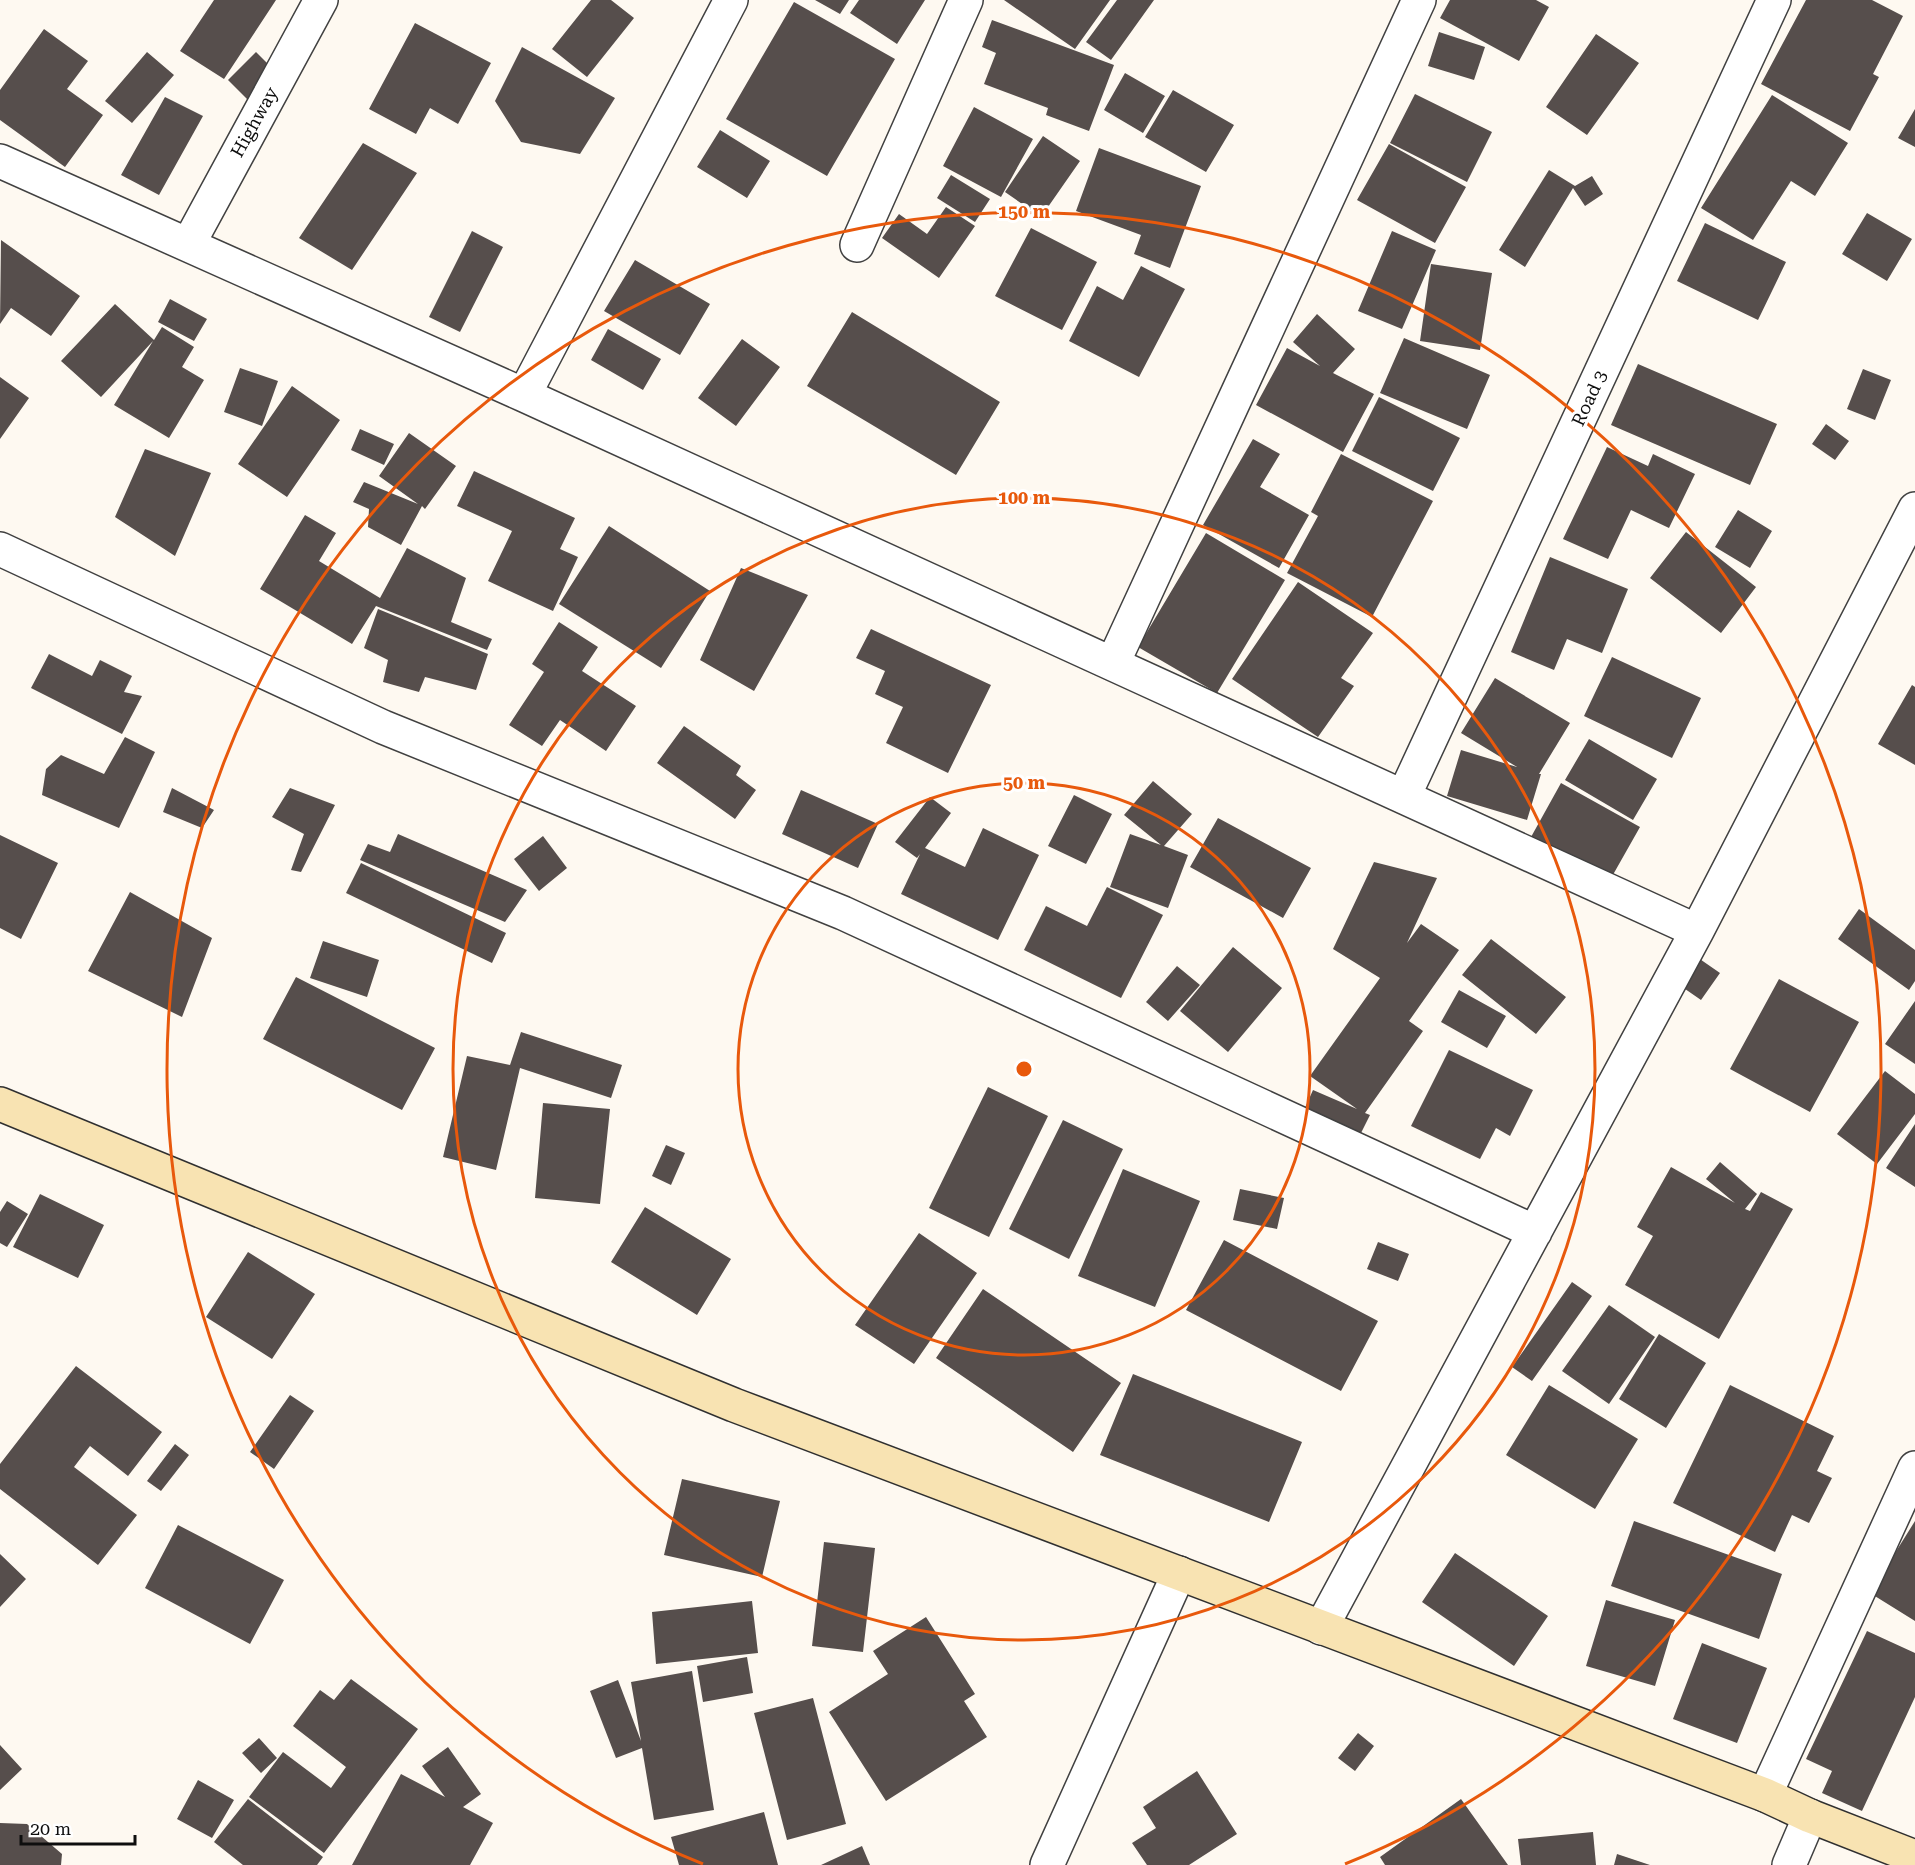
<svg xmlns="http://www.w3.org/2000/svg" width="1915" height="1865" font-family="'Roboto Serif',serif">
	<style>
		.building { fill: #564e4c }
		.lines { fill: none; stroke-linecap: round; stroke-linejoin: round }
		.street-casing { stroke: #414141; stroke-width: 36 }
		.secondary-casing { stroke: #303030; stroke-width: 36 }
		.street { stroke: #fff; stroke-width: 33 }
		.secondary { stroke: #f8e3b2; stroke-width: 33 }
		.ring { fill: none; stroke: #e8590c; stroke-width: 3 }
		.labels { text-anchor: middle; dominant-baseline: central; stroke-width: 6; stroke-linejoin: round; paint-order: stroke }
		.street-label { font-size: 18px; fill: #0e0e0e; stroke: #fff }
		.centre { fill: #e8590c; stroke: #fff; stroke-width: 3 }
		.ring-label { font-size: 18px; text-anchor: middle; font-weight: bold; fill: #e8590c; stroke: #fff; stroke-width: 6; stroke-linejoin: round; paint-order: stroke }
	</style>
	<rect width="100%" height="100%" fill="#fef9f1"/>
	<path class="building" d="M214,0H276L224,79L180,51Z
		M591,0H611L634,18L587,77L552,49Z
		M815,0H849L840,14Z
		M859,0H925L897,44L850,13Z
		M1004,0H1110L1075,49Z
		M1117,0H1154L1111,60L1086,42Z
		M1450,0H1536L1549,7L1519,61L1440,18Z
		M1806,0H1872L1903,16L1873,74L1879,77L1850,131L1761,84Z
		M794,2L895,59L827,176L726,119Z
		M992,20L1114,65L1089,131L1046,115L1048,108L984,84L996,53L982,47Z
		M415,23L491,63L458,124L430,108L416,134L369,109Z
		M44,29L88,61L67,89L103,115L65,167L0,120V90Z
		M1439,32L1485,47L1474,80L1428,66Z
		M1596,34L1639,63L1587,135L1546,107Z
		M522,47L615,98L580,154L521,142L495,101Z
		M147,52L174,75L132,123L105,101Z
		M256,52L282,78L254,106L228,80Z
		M1125,73L1165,96L1143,133L1104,110Z
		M1173,90L1234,125L1206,172L1145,137Z
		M1415,94L1492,132L1467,182L1390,143Z
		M1772,95L1848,143L1815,196L1791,181L1753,240L1701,208Z
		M165,97L203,116L159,195L121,175Z
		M974,107L1033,139L1001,197L943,166Z
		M1915,109V147L1898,138Z
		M720,130L770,161L747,198L697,167Z
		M1043,136L1080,161L1041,217L1005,192Z
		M363,143L417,173L352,270L299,238Z
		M1389,144L1466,187L1435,243L1357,200Z
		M1099,148L1201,186L1170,268L1134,254L1141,235L1076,211Z
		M1549,170L1575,186L1592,176L1603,194L1585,206L1573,188L1525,267L1499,250Z
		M951,175L990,199L975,222L937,198Z
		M946,207L975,226L939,278L882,238L899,214L927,234Z
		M1867,213L1912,239L1887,281L1842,254Z
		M1705,223L1786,262L1758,320L1677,281Z
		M1031,228L1097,262L1062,330L995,296Z
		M472,231L503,247L460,332L429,317Z
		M1392,231L1436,250L1402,329L1358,311Z
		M1,240L80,296L51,336L11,308L0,324Z
		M635,260L710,304L680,355L604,311Z
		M1431,264L1492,273L1480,350L1420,341Z
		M1141,266L1185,289L1139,377L1069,341L1097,286L1123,300Z
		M170,299L207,319L194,341L158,322Z
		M115,304L154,340L162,327L194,347L182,367L204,380L169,438L114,405L153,341L101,397L61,361Z
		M852,312L1000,402L956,475L807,386Z
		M1317,314L1355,349L1333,373L1374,394L1343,452L1256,405L1287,348L1320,366L1293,342Z
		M608,329L661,359L643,390L591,360Z
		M1404,338L1490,375L1467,429L1380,393Z
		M742,339L780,367L736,426L698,398Z
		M1638,364L1777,424L1750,485L1611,425Z
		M240,368L278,381L262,426L224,412Z
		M1863,369L1891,380L1875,420L1847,409Z
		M0,377L29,398L0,439Z
		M292,386L340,420L287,497L238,464Z
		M1379,397L1460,438L1433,491L1352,451Z
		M1826,424L1849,441L1835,460L1812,444Z
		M360,429L394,444L384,465L351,450Z
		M409,433L456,466L425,509L422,506L401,545L368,527L369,509L353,502L364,482L418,504L379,476Z
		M1253,439L1280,454L1260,487L1309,515L1279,568L1203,525Z
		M1607,447L1648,466L1653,454L1695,474L1669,528L1631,510L1608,559L1563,539Z
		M145,449L211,473L175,556L115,517Z
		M1341,454L1433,501L1372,617L1287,573L1318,516L1311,512Z
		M474,471L575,518L560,549L578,557L553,611L488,581L512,531L457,506Z
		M1738,510L1772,531L1750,568L1715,547Z
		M305,515L336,533L319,561L380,598L407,548L466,578L451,622L492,639L487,650L376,606L352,644L260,589Z
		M609,526L710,591L661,668L559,604Z
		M1686,532L1756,587L1721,633L1650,578Z
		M1206,533L1285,580L1217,693L1138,647Z
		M1550,557L1628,589L1602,653L1567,639L1554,670L1511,652Z
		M741,568L808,595L754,691L700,660Z
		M1298,582L1373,633L1341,678L1354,686L1318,737L1232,679Z
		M378,609L488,654L476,690L425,677L419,692L383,682L388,660L364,648Z
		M559,622L598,647L582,671L636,706L606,751L560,720L542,746L509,725L544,672L532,664Z
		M871,629L991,685L948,773L886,743L903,707L875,694L885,671L856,658Z
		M49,654L92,676L100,660L132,676L124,692L142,696L122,734L31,688Z
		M1612,657L1701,698L1672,758L1584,716Z
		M1495,678L1570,723L1539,774H1541L1527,820L1447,796L1461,750L1517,767L1461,733Z
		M1912,685L1915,687V765L1878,744Z
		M684,726L741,766L736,775L756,790L735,819L657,763Z
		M125,737L155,752L119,828L42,795L46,769L61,755L104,774Z
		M1589,739L1657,779L1633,820L1565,780Z
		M1153,781L1192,814L1164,846L1188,855L1168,908L1110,887L1130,834L1161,845L1124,815Z
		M1561,783L1640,827L1610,880L1531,837Z
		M172,788L214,810L202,828L163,812Z
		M290,788L335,805L301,872L291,870L304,834L272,817Z
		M801,790L878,824L858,868L782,834Z
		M1074,795L1112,814L1086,864L1048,846Z
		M930,797L951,813L925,848L965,867L983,828L1039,855L998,940L901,894L920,854L917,858L895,842Z
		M1218,818L1311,868L1283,918L1190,867Z
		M398,834L527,890L505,922L360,860L368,844L390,852Z
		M0,835L58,863L21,939L0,928Z
		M543,836L567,868L539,891L514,859Z
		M1374,862L1437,878L1407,943L1421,924L1459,950L1409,1021L1423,1031L1365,1113L1370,1115L1360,1135L1304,1110L1313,1090L1357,1109L1310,1076L1380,978L1333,949Z
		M361,863L506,933L492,963L346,893Z
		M1107,887L1163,915L1121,998L1024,950L1046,906L1087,926Z
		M130,892L212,938L182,1017L88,971Z
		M1859,909L1915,950V981L1909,990L1838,939Z
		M1491,939L1566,997L1536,1034L1462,975Z
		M323,941L379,960L367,997L310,978Z
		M1233,947L1282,988L1228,1052L1180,1011Z
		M1694,955L1720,973L1701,1000L1675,982Z
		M1177,966L1200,985L1168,1021L1146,1002Z
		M296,977L435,1048L402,1110L263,1039Z
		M1779,979L1859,1022L1810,1112L1730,1069Z
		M1459,990L1506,1016L1487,1048L1441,1022Z
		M1915,1001V1064L1885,1044Z
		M521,1032L622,1065L611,1098L520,1068L496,1170L443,1157L467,1056L510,1065Z
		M1449,1050L1533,1090L1510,1136L1496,1128L1480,1159L1411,1126Z
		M1885,1071L1915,1094V1114L1877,1164L1837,1134Z
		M988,1087L1048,1116L989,1237L929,1208Z
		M543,1103L610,1109L600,1204L535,1198Z
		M1063,1120L1123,1149L1069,1259L1009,1229Z
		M1915,1124V1187L1886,1168Z
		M666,1145L685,1153L671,1185L652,1176Z
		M1720,1162L1757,1194L1745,1209L1750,1211L1761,1192L1793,1209L1719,1339L1625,1285L1653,1236L1637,1227L1671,1167L1735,1203L1706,1179Z
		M1123,1169L1200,1201L1155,1307L1078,1276Z
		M1240,1189L1284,1198L1277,1229L1233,1220Z
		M40,1194L104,1225L78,1278L13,1247Z
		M7,1201L28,1214L7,1247L0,1243V1212Z
		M645,1207L731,1259L697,1315L611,1262Z
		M919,1233L977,1273L914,1364L855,1325Z
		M1224,1240L1378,1321L1341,1391L1186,1310Z
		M1378,1242L1409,1254L1398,1281L1367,1269Z
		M248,1252L315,1294L272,1359L206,1317Z
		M1572,1282L1592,1296L1532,1381L1512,1367Z
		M983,1289L1121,1383L1073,1452L936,1358Z
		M1609,1305L1655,1337L1609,1404L1562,1371Z
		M1659,1334L1706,1363L1666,1428L1619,1399Z
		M76,1366L162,1432L128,1476L90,1446L74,1467L137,1515L98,1565L0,1489V1464Z
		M1133,1374L1302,1442L1269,1522L1100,1455Z
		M1549,1385L1638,1439L1595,1509L1506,1455Z
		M1730,1385L1834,1436L1817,1471L1832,1478L1809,1523L1792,1515L1775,1552L1673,1503Z
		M290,1395L314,1411L274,1469L250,1452Z
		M175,1444L189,1455L161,1491L147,1481Z
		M682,1479L780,1501L762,1577L664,1555Z
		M1634,1521L1782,1574L1759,1639L1611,1586Z
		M1915,1521V1621L1870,1593Z
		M178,1525L284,1580L250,1644L145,1588Z
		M824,1542L875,1548L863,1652L812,1646Z
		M1455,1553L1548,1616L1514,1666L1422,1602Z
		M0,1554L26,1579L0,1607Z
		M1606,1600L1675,1620L1655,1686L1586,1666Z
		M752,1601L758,1653L656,1664L652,1612Z
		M926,1617L975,1694L964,1701L987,1737L886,1801L829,1712L888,1674L873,1651Z
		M1867,1631L1915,1653V1697L1862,1811L1822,1793L1832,1771L1806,1759Z
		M1702,1643L1767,1668L1737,1743L1673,1719Z
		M747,1657L753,1693L703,1702L697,1666Z
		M692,1671L714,1810L654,1820L642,1748L616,1758L590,1691L618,1680L641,1741L631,1682Z
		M351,1679L418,1729L324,1853L249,1797L283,1752L331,1788L346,1767L293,1726L320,1690L334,1700Z
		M813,1698L846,1824L787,1840L754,1713Z
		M1358,1733L1374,1746L1355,1771L1338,1758Z
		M259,1738L277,1758L261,1773L242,1753Z
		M0,1745L22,1769L0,1790Z
		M448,1747L481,1794L463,1807L493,1823L470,1865H352L401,1774L445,1797L422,1766Z
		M1197,1771L1237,1834L1189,1865H1147L1132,1843L1156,1828L1143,1807Z
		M198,1780L234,1800L212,1838L177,1819Z
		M248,1799L323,1857L317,1865H243L214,1842Z
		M1461,1799L1508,1865H1385L1380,1857Z
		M764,1812L778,1865H679L671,1837Z
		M0,1823L27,1824L62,1854L61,1865H0Z
		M1593,1832L1596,1865H1521L1518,1839Z
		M862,1846L870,1865H821Z
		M1617,1854L1650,1865H1614Z"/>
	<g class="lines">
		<defs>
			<path id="street" d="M0,161L524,395L1697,931
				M188,245L321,0
				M857,245L966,0
				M524,395L731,0
				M0,549L383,727L843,913L1535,1232
				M1113,663L1419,0
				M1404,796L1774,0
				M1321,1628L1697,931L1915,509
				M1765,1795L1915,1468
				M1047,1865L1179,1573
				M1789,1865L1810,1816"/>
			<path id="secondary" d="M0,1104L734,1405L1765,1795L1810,1816L1915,1857"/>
		</defs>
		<use href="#street" class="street-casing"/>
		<use href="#secondary" class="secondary-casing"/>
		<use href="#street" class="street"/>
		<use href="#secondary" class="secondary"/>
	</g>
	<g class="ring">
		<circle cx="1024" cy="1069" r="286"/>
		<circle cx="1024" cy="1069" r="571"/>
		<path d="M703 1864A857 857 0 1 1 1345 1864"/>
	</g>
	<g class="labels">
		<g class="street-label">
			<text transform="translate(254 122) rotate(-61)">Highway</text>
			<text transform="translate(1589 398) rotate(-65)">Road 3</text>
		</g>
	</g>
	<circle cx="1024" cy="1069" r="9" class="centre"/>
	<g class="ring-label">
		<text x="1024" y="218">150 m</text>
		<text x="1024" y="504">100 m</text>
		<text x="1024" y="789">50 m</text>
	</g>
	<path d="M21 1835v9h114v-9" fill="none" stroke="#0e0e0e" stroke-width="3"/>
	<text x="30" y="1835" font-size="18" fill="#0e0e0e" stroke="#ffffff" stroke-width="4.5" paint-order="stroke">20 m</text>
</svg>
